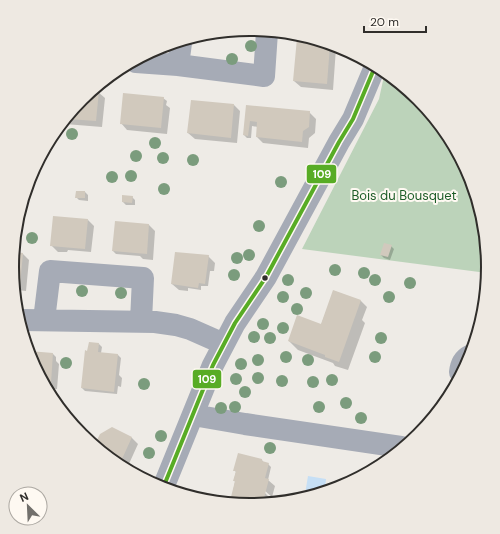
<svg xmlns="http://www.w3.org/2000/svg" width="500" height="534" font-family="'DM Sans',sans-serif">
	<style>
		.forest { fill: #bcd3ba }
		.water { fill: #c6dff5 }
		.shadow { fill: #0003 }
		.building { fill: #d1c9bd }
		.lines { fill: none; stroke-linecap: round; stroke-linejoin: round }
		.minor { stroke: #a6abb6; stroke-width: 22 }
		.bus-1-casing { stroke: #fef9f2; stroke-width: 7 }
		.bus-1 { stroke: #58ac25; stroke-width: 4 }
		.tree { fill: #7b9c7d }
		.bus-dot { fill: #302e2b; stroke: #fef9f2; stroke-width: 1.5 }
		.labels { text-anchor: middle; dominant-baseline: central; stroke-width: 4; stroke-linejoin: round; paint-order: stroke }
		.park-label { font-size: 13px; fill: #1d5c27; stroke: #fef9f2 }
		.rim { fill: none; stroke: #302e2b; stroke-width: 2 }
		.line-badge { stroke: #fef9f2; stroke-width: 1.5 }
		.badge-label { font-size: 11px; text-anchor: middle; font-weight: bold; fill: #fff }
	</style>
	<rect width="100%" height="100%" fill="#eeebe6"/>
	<path class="forest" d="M384,76L418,99L470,176L488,267L487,273L302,249L379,99Z"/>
	<path class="water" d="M308,476L326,479L325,490L305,494Z"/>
	<path class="shadow" d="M298,39L334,46L336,48L333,90L301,87L294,81Z
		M93,91L98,92L105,98L102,127L65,124L82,99Z
		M163,98L167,101L166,105L170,108L167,134L127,130L121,123Z
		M234,105L240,111L237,143L195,139L188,133Z
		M247,106L309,112L316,119L315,133L309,138L308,148L263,143L257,137L258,127L252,126L251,138H247L244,135Z
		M76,192H85L88,195V201L79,200L76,197Z
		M132,197L135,200V205H126L123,202Z
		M88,220L94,226L91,252L68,250L67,252H58L51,245Z
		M116,222L149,225L155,231L153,260L143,259L140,256L116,254L113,251Z
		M391,246L394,249L390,260L384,258L381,255Z
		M15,253L23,254L29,260L26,291L17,290L12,267Z
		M208,256L215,263L214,271H210L208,286H201V290L188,288V291L179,290L172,284Z
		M334,291L361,301L367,307L362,320L365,323L348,370L335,366L333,363L298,350L289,341L321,325Z
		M99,344L102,347L101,353L118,355L121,358L119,375L122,378L121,387L118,386L117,394L85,391L82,388L88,352Z
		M29,352L53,354L56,357V361L59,364L57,389H51L30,358Z
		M112,428L132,438L138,444L128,466L96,445L101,435Z
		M262,460L264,463L268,464L271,467L268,480L275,486L272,497L264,490V492L269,497L268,501L250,505L231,501L235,482L234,480L236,472L234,470Z"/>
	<path class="building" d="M297,38L330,45L327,84L293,81Z
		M94,90L99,91L96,121L68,119L82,99Z
		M123,93L164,97L161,128L120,124Z
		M191,100L234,104L231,138L187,133Z
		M246,105L310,111L309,127L303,131L302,142L256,137L257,122L250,121L248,136L243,135Z
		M76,191H85V198H75Z
		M122,195L133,196L132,203L122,202Z
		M53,216L88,219L85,249L50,246Z
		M115,221L149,224L147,254L112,251Z
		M384,243L392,245L388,257L380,255Z
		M15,252L23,253L20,286L16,285L12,267Z
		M175,252L209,255L205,284L199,283L198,288L171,284Z
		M333,290L361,300L339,362L325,357V355L288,341L297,315L321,324Z
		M89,342L99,343L98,352L118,354L114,392L81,388L85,350L87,351Z
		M29,351L53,353L51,383H47L30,358Z
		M112,427L132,437L122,459V462L95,444L100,434Z
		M238,453L262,459V461L269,463L265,478L269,479L263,502L250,505L230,501L235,481H233L236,471H233Z"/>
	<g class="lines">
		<path class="minor" d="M136,62L178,65L264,76L267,32
			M178,65L181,43
			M23,320L155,322L176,325L190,329L224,344
			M44,320L50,271L143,278L141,321
			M460,372C461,364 463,359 471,355
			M193,415L245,424L401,447
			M163,488L213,365L235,323L266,277L339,142L353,119L374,69"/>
		<defs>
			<path id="bus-1" d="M163,488L213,365L235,323L266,277L339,142L353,119L374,69"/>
		</defs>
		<use href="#bus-1" class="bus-1-casing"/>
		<use href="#bus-1" class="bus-1"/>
	</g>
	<g class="tree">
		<circle cx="251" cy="46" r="6"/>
		<circle cx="232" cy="59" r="6"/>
		<circle cx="72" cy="134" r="6"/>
		<circle cx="155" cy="143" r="6"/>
		<circle cx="136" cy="156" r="6"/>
		<circle cx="163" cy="158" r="6"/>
		<circle cx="193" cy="160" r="6"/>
		<circle cx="131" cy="176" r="6"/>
		<circle cx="112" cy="177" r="6"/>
		<circle cx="281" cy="182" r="6"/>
		<circle cx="164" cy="189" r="6"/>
		<circle cx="259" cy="226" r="6"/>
		<circle cx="32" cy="238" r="6"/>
		<circle cx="249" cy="255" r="6"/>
		<circle cx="237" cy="258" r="6"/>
		<circle cx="335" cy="270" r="6"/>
		<circle cx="364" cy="273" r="6"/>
		<circle cx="234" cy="275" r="6"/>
		<circle cx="288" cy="280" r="6"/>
		<circle cx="375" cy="280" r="6"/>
		<circle cx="410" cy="283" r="6"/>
		<circle cx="82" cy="291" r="6"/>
		<circle cx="121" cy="293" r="6"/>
		<circle cx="306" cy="293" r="6"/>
		<circle cx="283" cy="297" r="6"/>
		<circle cx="389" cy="297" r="6"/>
		<circle cx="297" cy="309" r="6"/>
		<circle cx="263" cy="324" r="6"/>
		<circle cx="283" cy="328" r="6"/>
		<circle cx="254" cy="337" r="6"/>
		<circle cx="270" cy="338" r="6"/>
		<circle cx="381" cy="338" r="6"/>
		<circle cx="286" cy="357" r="6"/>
		<circle cx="375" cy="357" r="6"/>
		<circle cx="258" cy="360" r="6"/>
		<circle cx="308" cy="360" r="6"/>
		<circle cx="66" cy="363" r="6"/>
		<circle cx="241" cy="364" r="6"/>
		<circle cx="258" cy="378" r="6"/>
		<circle cx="236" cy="379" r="6"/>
		<circle cx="332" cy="380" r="6"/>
		<circle cx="282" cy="381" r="6"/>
		<circle cx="313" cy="382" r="6"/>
		<circle cx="144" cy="384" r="6"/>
		<circle cx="245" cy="392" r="6"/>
		<circle cx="346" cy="403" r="6"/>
		<circle cx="235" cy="407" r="6"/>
		<circle cx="319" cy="407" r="6"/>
		<circle cx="221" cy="408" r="6"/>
		<circle cx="361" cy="418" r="6"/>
		<circle cx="161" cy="436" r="6"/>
		<circle cx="270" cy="448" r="6"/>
		<circle cx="149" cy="453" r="6"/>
	</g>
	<circle class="bus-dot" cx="265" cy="278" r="3.5"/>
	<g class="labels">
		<g class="park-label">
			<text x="404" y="195">Bois du Bousquet</text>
		</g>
	</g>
	<path d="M0 0H500V534H0ZM19 267a231 231 0 1 1 462 0a231 231 0 1 1-462 0Z" fill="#eee9e2" fill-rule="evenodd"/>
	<path class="rim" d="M19 267a231 231 0 1 1 462 0a231 231 0 1 1-462 0Z"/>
	<g class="line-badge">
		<rect x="306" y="164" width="31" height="20" rx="4" fill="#58ac25"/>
		<rect x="192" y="369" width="30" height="20" rx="4" fill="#58ac25"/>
	</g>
	<g class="badge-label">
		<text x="322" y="178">109</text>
		<text x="207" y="383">109</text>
	</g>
	<g transform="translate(28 506) rotate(336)"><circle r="19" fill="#fef9f2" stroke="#aca8a2"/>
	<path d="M0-3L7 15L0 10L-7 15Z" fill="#72706c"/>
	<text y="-6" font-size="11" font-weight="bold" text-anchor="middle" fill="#302e2b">N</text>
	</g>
	<path d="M364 26v6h62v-6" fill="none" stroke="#302e2b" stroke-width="2"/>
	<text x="370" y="26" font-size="12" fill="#302e2b" stroke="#fef9f2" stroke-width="3" paint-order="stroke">20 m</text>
</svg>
